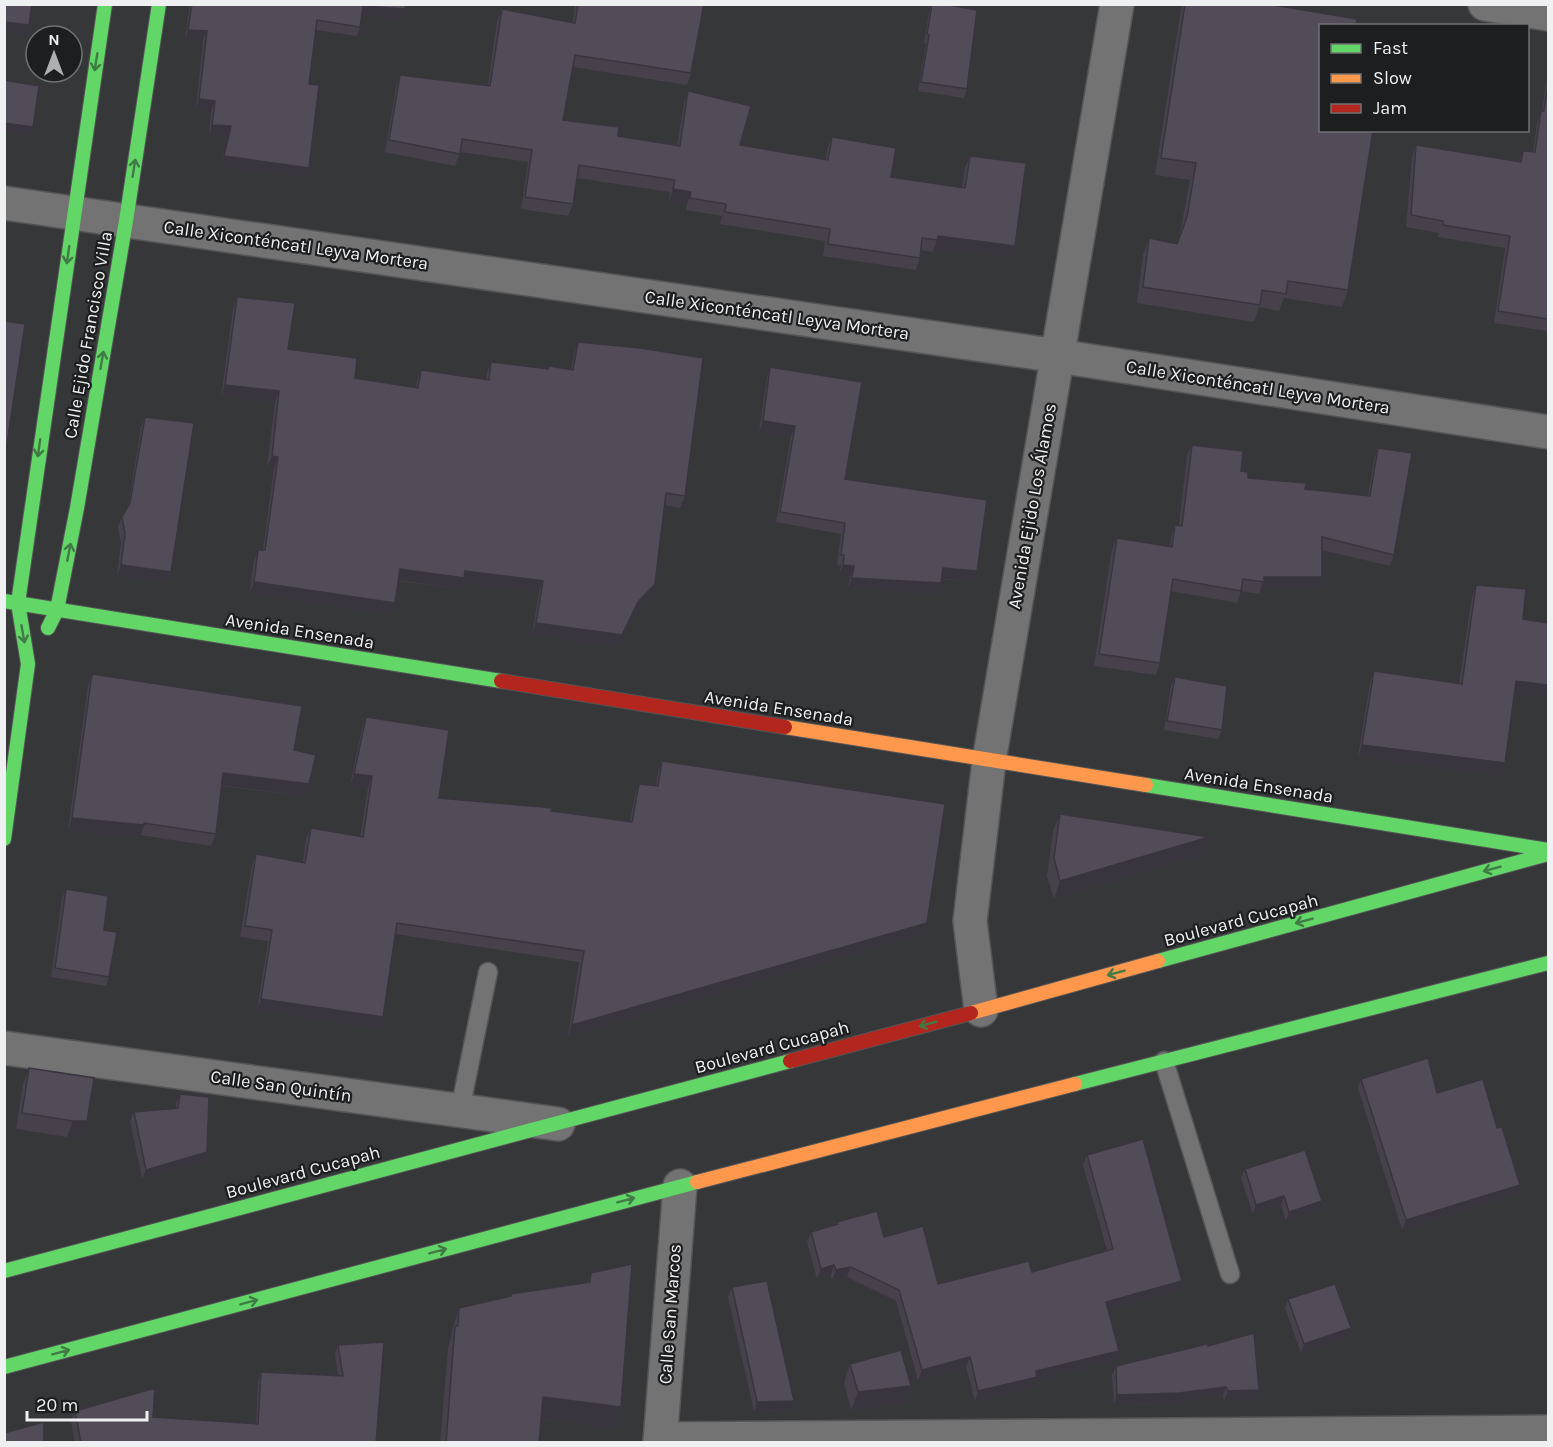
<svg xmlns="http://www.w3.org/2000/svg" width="1553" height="1447" font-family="Karla,sans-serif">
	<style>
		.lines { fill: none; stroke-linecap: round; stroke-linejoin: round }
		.lane-casing { stroke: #555557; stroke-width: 21 }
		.street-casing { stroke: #555557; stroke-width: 36 }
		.fast-casing { stroke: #555557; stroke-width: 16 }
		.slow-casing { stroke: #555557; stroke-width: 16 }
		.jam-casing { stroke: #555557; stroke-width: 16 }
		.lane { stroke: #737374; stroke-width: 18 }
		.street { stroke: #737374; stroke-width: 33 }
		.fast { stroke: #63d668; stroke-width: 14 }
		.slow { stroke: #ff974d; stroke-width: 14 }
		.jam { stroke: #b3261e; stroke-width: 14 }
		.wall { fill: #47414c }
		.shaded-wall { fill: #39353e }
		.building { fill: #524c58; stroke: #39353e; stroke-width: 1.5 }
		.oneway { stroke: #407a44 }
		.labels { text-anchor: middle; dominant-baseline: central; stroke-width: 4.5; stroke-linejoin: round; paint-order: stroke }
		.street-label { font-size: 18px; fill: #eff0f2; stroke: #1d1e1f }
	</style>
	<rect width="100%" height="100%" fill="#363739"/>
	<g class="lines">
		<defs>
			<path id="lane" d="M1164,1061L1230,1274
				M460,1110L488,972"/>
			<path id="street" d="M1485,4L1548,14
				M4,203L1058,356L1548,432
				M981,1010L970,921L989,761L1117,4
				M4,1048L558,1124
				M660,1439L1548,1432
				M660,1442L680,1186"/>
			<path id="fast" d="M4,601L501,681
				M48,628L57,610L77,508L126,221L159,4
				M1146,785L1548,850
				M4,839L28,664L18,603L105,4
				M1158,961L1548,854
				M1075,1084L1548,963
				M4,1271L790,1061
				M4,1367L697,1182"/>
			<path id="slow" d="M785,727L1146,785
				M971,1013L1158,961
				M697,1182L1075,1084"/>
			<path id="jam" d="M501,681L785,727
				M790,1061L971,1013"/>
		</defs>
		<use href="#lane" class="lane-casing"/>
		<use href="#street" class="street-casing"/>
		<use href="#fast" class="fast-casing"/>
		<use href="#slow" class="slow-casing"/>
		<use href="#jam" class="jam-casing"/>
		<use href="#lane" class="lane"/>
		<use href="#street" class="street"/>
		<use href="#fast" class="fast"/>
		<use href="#slow" class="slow"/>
		<use href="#jam" class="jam"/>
	</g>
	<path class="wall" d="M190,4H406L402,19L361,15L360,27L357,36L316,30L309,84V168L306,178L221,166L228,136L209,134L211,111L196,109L203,40L185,39Z
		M575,4H704L691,73L687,85L573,67L563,120L618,136L677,145L684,103L688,91L740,145L826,159L827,149L832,137L891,177L962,187L965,168L970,156L1015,246L1011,258L934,248L933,252L921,250L920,258L916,270L823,256L825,241L720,224L722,216L686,210L687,204L669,201L670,192L577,178L573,204L568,216L521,209L528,162L460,152L455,166L385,152L396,87L400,75L488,85L497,21L502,9L573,23Z
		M932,4L967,89L964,98L918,91L926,44L924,43L929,12Z
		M1182,4H1267L1320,26L1348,290L1342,307L1284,298L1279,311L1259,307L1254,322L1137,303L1143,255L1149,238L1177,244L1180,233L1190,180L1155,175L1181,9Z
		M1548,76V331L1494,323L1505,248L1438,237L1439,233L1406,227L1412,157L1416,145L1519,162L1523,151L1533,152L1537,123L1541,111H1542L1546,84Z
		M237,297L288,349L355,378L416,388L417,381L421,370L486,379L487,373L491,362L548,369L549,366L571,370L574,354L578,342L685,496L680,508L664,505L655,584L651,595L633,613L618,647L532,634L539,592L462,583L460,589L398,581L395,603L391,614L249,594L254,561L258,550H263L274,468L267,467L275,402L221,397L233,309Z
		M770,367L845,479L974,582L942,579L941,583L937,594L848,588L850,577L839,575L841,566L837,565L841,534L776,522L791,436L759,432L767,377Z
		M145,417L171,572L167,582L117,575L121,543L118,527L122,517L128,508L141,427Z
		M1192,445L1241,471L1248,478L1305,489L1368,496L1374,460L1378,448L1394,555L1390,566L1322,550V577L1318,588H1261L1259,594L1241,591L1237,603L1171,591L1160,663L1156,675L1094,666L1112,549L1117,538L1170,547L1171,537L1175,525H1179L1187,456Z
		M1476,585L1523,619L1548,623V698L1515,693L1505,763L1500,776L1358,757L1370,683L1374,671L1459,684L1472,597Z
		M92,674L294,750L309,784L305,796L221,786L216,834L211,846L140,835V838L68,830L88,686Z
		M1175,677L1222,730L1218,739L1164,730L1171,686Z
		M366,717L439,798L551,811L630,821L635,795L639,784L656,786L658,772L662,761L923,934L568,1036L579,962L395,934L379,1028L257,1010L268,941L240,937L252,865L256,854L303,862L306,839L311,828L360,837L368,787L350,785L362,728Z
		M1060,814L1202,854L1054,899L1047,876L1053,831Z
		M66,889L104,930L109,977L106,986L51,977L62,898Z
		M29,1068L94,1078L81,1137H67L16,1129L23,1084Z
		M1361,1079L1437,1093L1517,1194L1402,1230L1358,1088Z
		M180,1094L207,1152L203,1161L142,1179L130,1121L134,1112L176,1108V1103Z
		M1087,1155L1178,1291L1108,1310L1119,1351L1115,1361L1036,1380L1034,1387L975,1401L966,1367L918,1380L896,1301L847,1277L832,1280L831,1275L817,1279L807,1242L811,1232L836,1225L837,1222L884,1237L938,1284L1032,1272L1107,1250L1083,1165Z
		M1245,1169L1318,1210L1286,1221L1281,1205L1253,1214L1241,1178Z
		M591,1273L613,1428L541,1419L539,1443H440L448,1348L451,1338L452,1330L459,1308L510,1296L511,1294L588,1282Z
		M732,1287L791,1410L754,1411L728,1297Z
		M1288,1299L1351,1328L1347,1338L1301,1353L1285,1308Z
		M338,1345L376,1443H75L71,1421L75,1411L256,1424L258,1382L261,1372L338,1376L335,1354Z
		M1208,1346L1256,1399L1224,1401L1223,1396L1175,1403L1114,1404L1112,1375L1116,1366Z
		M850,1364L911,1386L904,1404L851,1410L844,1382Z"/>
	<path class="shaded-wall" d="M363,6L405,9L402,19L359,15Z
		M4,22L29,25L25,35L4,32Z
		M188,30L207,31L203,40L185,39Z
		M199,99L215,101L211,111L196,109Z
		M4,123L33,127L29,136L4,132Z
		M212,125L231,126L228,136L209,134Z
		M224,156L309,168L306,178L221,166Z
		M673,189L691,192L687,204L669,201Z
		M938,236L1015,246L1011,258L934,248Z
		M225,385L279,391L275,402L221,397Z
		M763,421L795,426L791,436L759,432Z
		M272,456L278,457L274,468L267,467Z
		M121,565L171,572L167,582L117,575Z
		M843,565L854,566L850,577L839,575Z
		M943,568L977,571L974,582L939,578Z
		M400,569L465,571L543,581L539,592L462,583L460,589L396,580Z
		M1264,577H1322L1318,588H1261Z
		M852,578L941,583L937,594L848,588Z
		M254,582L395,603L391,614L249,594Z
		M655,584L651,595L633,613L618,647L532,634L536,623L638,602Z
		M1516,681L1548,685V698L1512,693Z
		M1362,745L1505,763L1500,776L1358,757Z
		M223,773L309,784L305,796L218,785Z
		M354,774L372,776L368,787L350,785Z
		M72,818L144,825L140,838L68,830Z
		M1209,837L1202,854L1054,899L1060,881Z
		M927,923L923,934L568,1036L572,1025Z
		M261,999L383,1017L379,1028L257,1010Z
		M73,1121H87L81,1137H67Z
		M207,1152L203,1161L142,1179L146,1170Z
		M1520,1185L1517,1194L1402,1230L1406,1220Z
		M1284,1196L1281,1205L1253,1214L1256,1205Z
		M1322,1201L1318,1210L1286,1221L1289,1212Z
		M834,1265L831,1275L817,1279L821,1269Z
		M851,1267L847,1277L832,1280L836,1270Z
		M1182,1281L1178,1291L1102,1312L1106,1302Z
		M1351,1328L1347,1338L1301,1353L1304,1344Z
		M1119,1351L1115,1361L1036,1380L1034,1387L975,1401L978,1391L1036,1371Z
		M970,1357L966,1367L918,1380L922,1370Z
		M911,1386L904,1404L851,1410L858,1392Z
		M1226,1387L1223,1396L1175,1403L1114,1404L1117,1395Z
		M1259,1390L1256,1399L1224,1401L1228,1391Z
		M543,1397L621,1407L613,1428L535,1418Z
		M794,1401L791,1410L754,1411L757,1402Z"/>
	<path class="building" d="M4,4H32L29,25L4,22Z
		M192,4H406L405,9L363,6L360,27L317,20L309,84L319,85L309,168L224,156L231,126L212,125L215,101L199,99L207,31L188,30Z
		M578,4H704L691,73L575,55L563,120L619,127L618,136L680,146L688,91L751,106L740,145L828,160L832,137L896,148L891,177L965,188L970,156L1026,163L1015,246L938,236L937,240L922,238L920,258L828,244L830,229L725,212L726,204L690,198L691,192L673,189L675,180L579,165L573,204L525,197L532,150L462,139L460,154L389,140L400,75L490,86L502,9L575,23Z
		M932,4H943L977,10L967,89L921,82L929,35L927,34Z
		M1185,4H1267L1357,19L1356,26H1320V130H1373L1348,290L1288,281L1286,294L1262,290L1260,305L1143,287L1149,238L1177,244L1187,217L1196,163L1161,158Z
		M4,80L39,86L33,127L4,123Z
		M1548,82V319L1498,311L1510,236L1443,225V221L1411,215L1416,145L1521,162L1523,151L1535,152L1541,111H1544Z
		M237,297L295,303L288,349L357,358L355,378L418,388L421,370L489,380L491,362L548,369L549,366L573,370L578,342L640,348L703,358L685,496L666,493L655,584L638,602L622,635L536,623L543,581L465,571L464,578L400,569L395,603L254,582L258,550H265L278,457L272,456L279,391L225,385Z
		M4,321L25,324L4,463Z
		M770,367L862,382L845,479L987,500L977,571L943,568L941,583L852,578L854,566L843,565L844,555H841L845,523L780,512L795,426L763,421Z
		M145,417L194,423L171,572L121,565L125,533L122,517L130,503Z
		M1192,445L1243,451L1241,471L1248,472V478L1306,483L1305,489L1370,496L1378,448L1412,453L1394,555L1322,537V577H1264V582L1243,579L1241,591L1173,579L1160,663L1099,654L1117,538L1172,547L1175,525L1182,526Z
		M1476,585L1526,589L1523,619L1548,623V685L1516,681L1505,763L1362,745L1374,671L1462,684Z
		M92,674L302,706L294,750L316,755L309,784L223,773L216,834L144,823V825L72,818Z
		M1175,677L1227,686L1222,730L1167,721Z
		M366,717L449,730L439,798L552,808L551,811L632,822L639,784L658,786L662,761L945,804L927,923L572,1025L584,951L397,923L383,1017L261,999L272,930L245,926L256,854L305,863L311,828L363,837L372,776L354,774Z
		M1060,814L1209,837L1060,881L1054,858Z
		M66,889L108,896L104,930L117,932L109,977L55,968Z
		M1428,1058L1437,1093L1483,1079L1497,1128L1502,1127L1520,1185L1406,1220L1361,1079Z
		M29,1068L94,1078L87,1121H73L22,1113Z
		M180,1094L209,1097L207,1152L146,1170L134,1112L178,1108Z
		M1143,1139L1182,1281L1106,1302L1119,1351L1036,1371L1037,1377L978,1391L970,1357L922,1370L899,1290L851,1267L836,1270L834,1265L821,1269L811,1232L838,1224L837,1222L877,1211L884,1237L923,1226L938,1284L1029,1261L1032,1272L1113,1249L1087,1155Z
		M1305,1150L1322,1201L1289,1212L1284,1196L1256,1205L1245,1169Z
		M632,1264L621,1407L543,1397L539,1443H446L455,1326H458L459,1308L511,1296V1294L590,1282L591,1273Z
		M767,1281L794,1401L757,1402L732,1287Z
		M1335,1284L1351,1328L1304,1344L1288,1299Z
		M1254,1333L1259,1390L1228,1391L1226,1387L1179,1393L1117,1395L1116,1366L1207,1344L1208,1346Z
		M384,1342L376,1443H81L75,1411L155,1388L153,1417L258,1424L261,1372L343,1376L338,1345Z
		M901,1350L911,1386L858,1392L850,1364Z
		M44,1422V1443H4V1433Z"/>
	<defs><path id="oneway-shaft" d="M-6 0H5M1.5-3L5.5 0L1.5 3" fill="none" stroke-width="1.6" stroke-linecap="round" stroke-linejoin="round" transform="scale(1.5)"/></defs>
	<g class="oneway">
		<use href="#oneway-shaft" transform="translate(96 62) rotate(99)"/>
		<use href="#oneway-shaft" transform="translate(134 168) rotate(-81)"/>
		<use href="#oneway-shaft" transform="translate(68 255) rotate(98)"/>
		<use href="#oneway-shaft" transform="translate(102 360) rotate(-80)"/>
		<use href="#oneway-shaft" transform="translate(39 448) rotate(98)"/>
		<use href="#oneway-shaft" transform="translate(69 552) rotate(-79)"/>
		<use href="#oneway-shaft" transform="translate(23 634) rotate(80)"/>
		<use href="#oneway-shaft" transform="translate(1492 869) rotate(165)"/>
		<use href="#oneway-shaft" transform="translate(1304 921) rotate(165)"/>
		<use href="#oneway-shaft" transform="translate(1116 973) rotate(165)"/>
		<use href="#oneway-shaft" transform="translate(928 1024) rotate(165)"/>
		<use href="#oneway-shaft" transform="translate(626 1200) rotate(-15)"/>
		<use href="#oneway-shaft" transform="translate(438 1251) rotate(-15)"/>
		<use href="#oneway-shaft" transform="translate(249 1302) rotate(-15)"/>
		<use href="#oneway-shaft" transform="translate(61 1352) rotate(-15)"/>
	</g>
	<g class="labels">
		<g class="street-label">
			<text transform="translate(296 245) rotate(8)">Calle Xiconténcatl Leyva Mortera</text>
			<text transform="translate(777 315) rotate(8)">Calle Xiconténcatl Leyva Mortera</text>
			<text transform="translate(88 335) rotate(-80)">Calle Ejido Francisco Villa</text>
			<text transform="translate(1258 387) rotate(9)">Calle Xiconténcatl Leyva Mortera</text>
			<text transform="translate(1032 506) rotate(-80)">Avenida Ejido Los Álamos</text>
			<text transform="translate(300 631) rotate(9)">Avenida Ensenada</text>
			<text transform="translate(779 708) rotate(9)">Avenida Ensenada</text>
			<text transform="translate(1259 785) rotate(9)">Avenida Ensenada</text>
			<text transform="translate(1241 920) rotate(-15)">Boulevard Cucapah</text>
			<text transform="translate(772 1047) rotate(-15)">Boulevard Cucapah</text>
			<text transform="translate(281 1086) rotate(8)">Calle San Quintín</text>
			<text transform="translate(303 1172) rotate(-15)">Boulevard Cucapah</text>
			<text transform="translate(670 1314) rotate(-86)">Calle San Marcos</text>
		</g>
	</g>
	<rect width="1553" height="1447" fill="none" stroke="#eff0f2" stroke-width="12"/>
	<rect x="1319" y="24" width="210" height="108" fill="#1d1e1f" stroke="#717273" stroke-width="1.5"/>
	<rect x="1331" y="44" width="30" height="9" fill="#63d668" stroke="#717273" stroke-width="1.5"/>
	<text x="1373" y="54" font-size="18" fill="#eff0f2">Fast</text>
	<rect x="1331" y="74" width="30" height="9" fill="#ff974d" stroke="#717273" stroke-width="1.5"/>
	<text x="1373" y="84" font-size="18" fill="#eff0f2">Slow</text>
	<rect x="1331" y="104" width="30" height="9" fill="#b3261e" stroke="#717273" stroke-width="1.5"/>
	<text x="1373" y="114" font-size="18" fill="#eff0f2">Jam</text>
	<g transform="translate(54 54)"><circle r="28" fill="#1d1e1f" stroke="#717273" stroke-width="1.5"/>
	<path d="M0-4.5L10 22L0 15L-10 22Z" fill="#aeafb1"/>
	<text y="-9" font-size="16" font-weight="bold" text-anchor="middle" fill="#eff0f2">N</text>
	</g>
	<path d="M27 1411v9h120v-9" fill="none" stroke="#eff0f2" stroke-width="3"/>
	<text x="36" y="1411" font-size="18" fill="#eff0f2" stroke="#1d1e1f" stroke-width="4.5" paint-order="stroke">20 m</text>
</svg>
